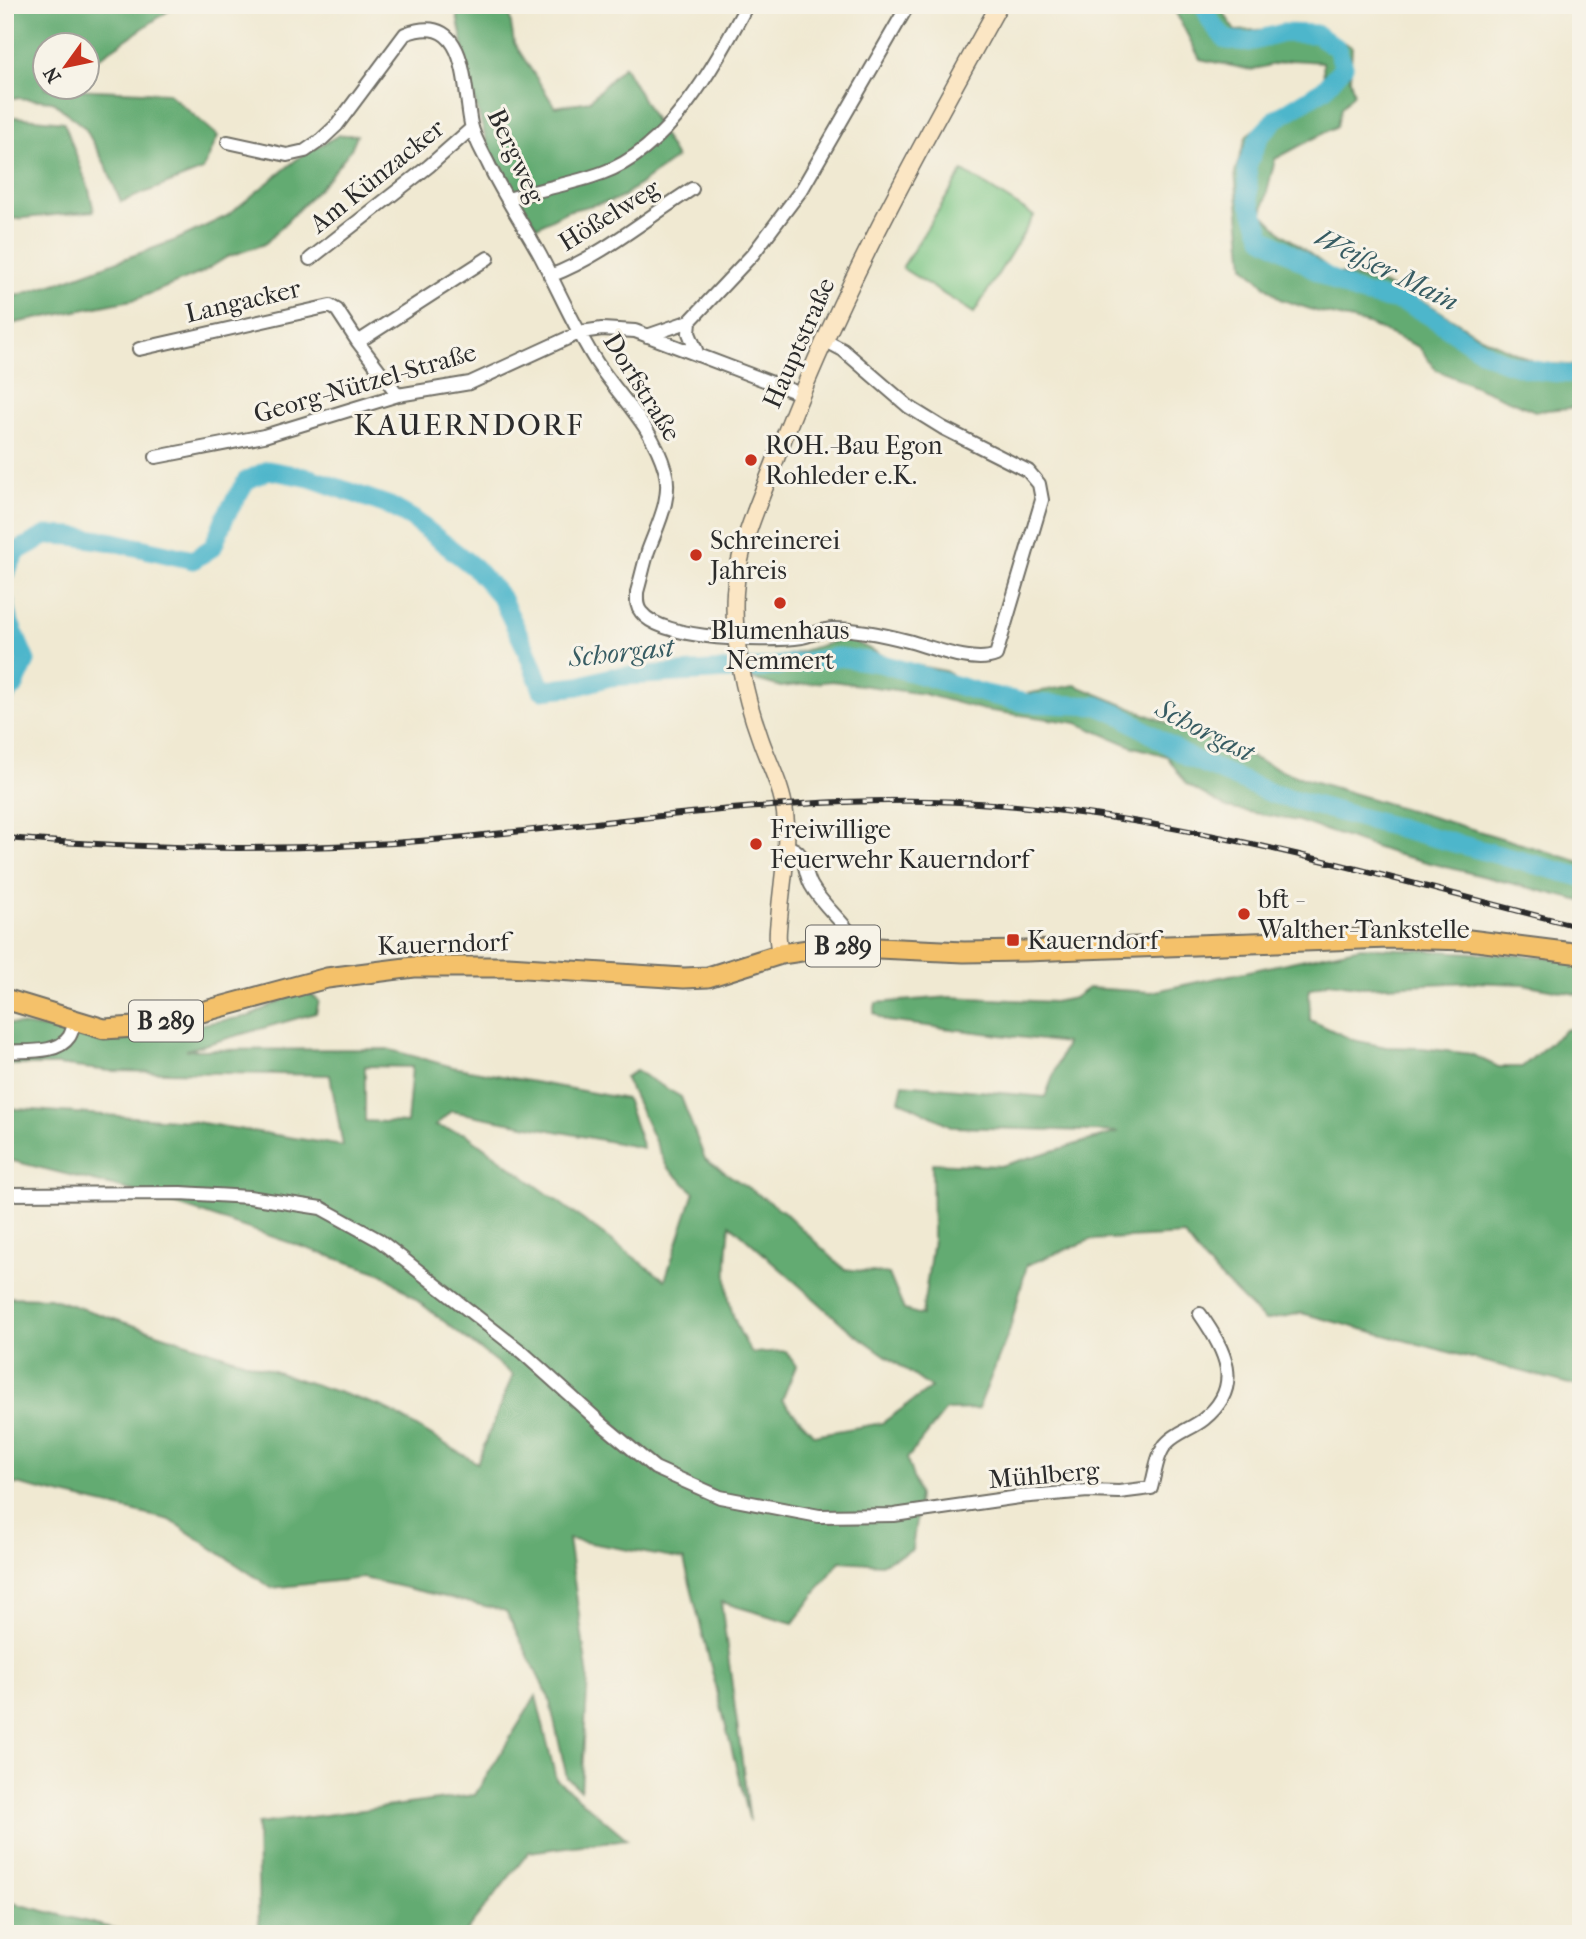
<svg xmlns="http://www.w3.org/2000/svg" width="1586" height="1939" font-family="'IM FELL French Canon',serif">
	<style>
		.green { fill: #7bc685; stroke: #537858; stroke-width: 2 }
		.forest { fill: #64ab72; stroke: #486b4e; stroke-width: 2; fill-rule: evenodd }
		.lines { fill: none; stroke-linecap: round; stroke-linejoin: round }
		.river { stroke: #4db6cb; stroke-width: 19 }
		.minor-casing { stroke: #706e65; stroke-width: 16 }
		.secondary-casing { stroke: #706e65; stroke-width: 19 }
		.primary-casing { stroke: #706e65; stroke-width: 23 }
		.minor { stroke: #fff; stroke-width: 12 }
		.secondary { stroke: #fbe6c4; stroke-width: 16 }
		.primary { stroke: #f4c16b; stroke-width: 19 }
		.rail-casing { stroke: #2b2b2b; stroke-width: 6 }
		.rail { stroke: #f7f3e8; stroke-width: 3.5; stroke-dasharray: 10; stroke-linecap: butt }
		.poi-dot { fill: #c8321e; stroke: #f7f3e8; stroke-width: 2.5 }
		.labels { text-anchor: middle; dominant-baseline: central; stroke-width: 6; stroke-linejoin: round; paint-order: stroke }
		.shield { fill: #f7f3e8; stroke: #686764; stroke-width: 2 }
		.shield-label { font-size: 24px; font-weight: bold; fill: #2b2b2b }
		.street-label { font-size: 26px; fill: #2b2b2b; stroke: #f7f3e8 }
		.poi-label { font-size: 26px; fill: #2b2b2b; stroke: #f7f3e8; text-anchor: start }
		.water-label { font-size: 28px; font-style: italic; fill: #375c63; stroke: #f7f3e8 }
		.quarter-label { font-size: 30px; letter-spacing: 2px; fill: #2b2b2b; stroke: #f7f3e8 }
	</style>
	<rect width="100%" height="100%" fill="#f7f3e8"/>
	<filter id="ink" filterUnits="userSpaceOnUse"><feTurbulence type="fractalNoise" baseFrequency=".0143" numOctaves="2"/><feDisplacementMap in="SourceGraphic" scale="14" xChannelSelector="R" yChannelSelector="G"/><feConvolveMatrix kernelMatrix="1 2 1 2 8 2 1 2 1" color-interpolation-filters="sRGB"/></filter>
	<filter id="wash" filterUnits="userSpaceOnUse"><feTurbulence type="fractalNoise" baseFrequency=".00686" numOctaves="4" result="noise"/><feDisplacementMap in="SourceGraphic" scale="28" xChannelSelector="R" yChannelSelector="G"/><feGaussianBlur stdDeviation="1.57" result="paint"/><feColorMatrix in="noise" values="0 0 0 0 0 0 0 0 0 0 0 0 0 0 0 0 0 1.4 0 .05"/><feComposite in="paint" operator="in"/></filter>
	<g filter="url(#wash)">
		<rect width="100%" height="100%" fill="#f0e9d2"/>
		<path class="green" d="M963,171L1034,216L974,313L902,268Z"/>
		<path class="forest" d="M5,5H177L96,60L88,75V46H46V88L168,93L218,136L203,170L121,202L105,164L85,128L52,101L5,97Z
			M455,5H508L514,43L555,107L589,101L624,66L676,158L619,199L567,211L537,227L490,152L473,95Z
			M1172,5H1219L1235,31L1315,27L1352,47L1350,80L1354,93L1341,108L1337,126L1275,159L1262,213L1282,233L1334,272L1385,285L1428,304L1481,337L1537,363L1581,366V407L1535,411L1436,370L1419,347L1368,324L1316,311L1280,299L1244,266L1235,172L1247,135L1324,81L1323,62L1291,60L1251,70L1200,59Z
			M5,116L64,122L89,190L94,211L5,220Z
			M339,135H357L351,149L326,181L265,244L227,257L201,273L137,299L5,325V299L55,284L176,240L227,216L302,155Z
			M847,638L894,661L945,671L966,683L1020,695L1075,685L1296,776L1581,862V901L1395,854L1298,821L1227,808L1186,784L1167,756L1131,746L1077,723L984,710L924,694L832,681L781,687L745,677L743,661L761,663Z
			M1361,947L1549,957L1581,964V995L1523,984L1471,982L1364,987L1329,982L1309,989L1310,1020L1353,1040L1386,1047L1422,1048L1471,1054L1498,1067H1522L1565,1030L1581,1027V1387L1301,1313L1265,1321L1205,1262L1184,1235L1090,1240L1027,1265L1009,1332L978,1409L946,1410L907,1459L919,1496L912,1550L881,1564L840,1561L793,1623L721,1602L750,1822L684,1560L568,1539L588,1677L581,1790L567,1778L549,1698L506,1611L363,1578L272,1588L170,1520L16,1484L5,1485V1297L50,1298L383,1407L477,1463L513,1375L383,1274L145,1194L5,1159V1108L190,1121L343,1146L330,1075L110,1071L57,1065H5V1023L119,1038L250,1016L304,989L319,1001L316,1013L186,1050L387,1049L453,1067L626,1099L643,1148L451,1111L435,1126L466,1134L665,1280L694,1192L667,1167L625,1077L636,1071L681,1097L705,1159L783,1211L844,1269L889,1274L904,1310L922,1315L933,1240L932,1163L1000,1166L1119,1132L953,1127L899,1100L903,1084L1045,1097L1066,1043L886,1021L874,1013L876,1003L950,997L1054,1002L1074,998L1088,988L1151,992ZM365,1066L412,1067L407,1123L365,1121ZM730,1224L847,1328L931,1388L882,1423L814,1435L782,1400L796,1366L786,1351L752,1353C722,1309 725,1275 730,1224Z
			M536,1696L556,1779L627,1839L529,1852L464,1934H259L257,1824L475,1795Z
			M5,1901L136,1934H5Z"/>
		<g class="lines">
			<path class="river" d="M1204,5L1211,22L1226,40L1249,42L1283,33L1316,34L1336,47L1344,66L1324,89L1276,119L1259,137L1247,166L1249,200L1263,237C1295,254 1321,277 1355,291C1371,298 1390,297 1407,304C1436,316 1460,339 1488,354C1517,370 1549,373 1581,375
				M5,574L17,551L47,535L72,536L114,542L193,560L213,547L225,517L246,481L268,470L310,478L390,506L413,519L475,568L501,597L526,649L542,690L579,686L610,677L762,668L838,657L879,663L986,694L1027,703L1098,706L1122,716L1188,757L1273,794L1581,877
				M5,600L10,623L26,661L14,687L5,696"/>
		</g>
	</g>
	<g filter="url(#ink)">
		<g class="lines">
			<defs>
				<path id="minor" d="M228,142L287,155L305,151L321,140L337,125L405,34C468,10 463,85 471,124C474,138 482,151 488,163C503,195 523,224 540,255C559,291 575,329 597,363C621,399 653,427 665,470C673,497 657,526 648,551C644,564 641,578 637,592C637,600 636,606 641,612C662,641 769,642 802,637C812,635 823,629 833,629C856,629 885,635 908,641C931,647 974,665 996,655L1042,500L1039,484L1028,471L943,428L909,407L843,350L824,340
					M509,199C539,189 572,184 602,173C670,149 714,66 747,5
					M310,259L429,166L472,128
					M550,276C602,256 645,219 692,189
					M690,321L689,333L698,355
					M647,336L690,321L753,254L802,189L908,5
					M358,342L488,258
					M139,349L330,306L337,310L358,342L398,395
					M156,457L264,436L398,395L470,383L581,332L602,329L635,331L801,394
					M786,846C808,852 802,867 811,885C822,905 840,918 853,937V946
					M5,1052C24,1050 57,1055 69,1037C72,1033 73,1026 75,1021
					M5,1194L181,1193L249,1197L321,1208L379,1240L523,1353L602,1424L655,1468L720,1497L819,1516L894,1515L1019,1497L1088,1491L1119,1492L1151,1488C1155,1474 1157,1452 1168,1442C1178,1432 1193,1428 1204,1419C1245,1386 1225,1350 1200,1314"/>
				<path id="secondary" d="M781,954C775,939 779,924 780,908C783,876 789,844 785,813C782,786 768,762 760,738C744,694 732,638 735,592C738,547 759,503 775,461C834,302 917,153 999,5"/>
				<path id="primary" d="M5,999L104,1029L150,1026L327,978L414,967H508L684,978L708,977L781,954L835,946L964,952L1026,951L1389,938L1469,940L1581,954"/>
			</defs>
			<use href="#minor" class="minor-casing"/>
			<use href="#secondary" class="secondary-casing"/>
			<use href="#primary" class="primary-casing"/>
			<use href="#minor" class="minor"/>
			<use href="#secondary" class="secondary"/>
			<use href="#primary" class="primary"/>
			<defs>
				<path id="rail" d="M5,838C151,850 299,852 445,839C606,824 768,798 931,801C1153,806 1367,873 1581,927"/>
			</defs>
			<use href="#rail" class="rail-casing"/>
			<use href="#rail" class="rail"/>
		</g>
	</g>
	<g class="poi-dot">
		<circle cx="751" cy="460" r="7"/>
		<circle cx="696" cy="555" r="7"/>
		<circle cx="780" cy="603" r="7"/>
		<circle cx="756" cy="844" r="7"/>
		<circle cx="1244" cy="914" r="7"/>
		<rect x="1006" y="933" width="14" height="14" rx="3.5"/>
	</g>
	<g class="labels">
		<g class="shield">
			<rect x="806" y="925.5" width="74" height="41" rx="5"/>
			<rect x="129" y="1000.5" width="74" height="41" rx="5"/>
		</g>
		<g class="shield-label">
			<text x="843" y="946">B 289</text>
			<text x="166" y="1021">B 289</text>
		</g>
		<g class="street-label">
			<text transform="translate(516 156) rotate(65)">Bergweg</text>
			<text transform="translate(377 176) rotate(-39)">Am Künzacker</text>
			<text transform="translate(609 215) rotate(-32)">Hößelweg</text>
			<text transform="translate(243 301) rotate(-13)">Langacker</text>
			<text transform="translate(799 343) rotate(-66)">Hauptstraße</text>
			<text transform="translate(365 383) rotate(-16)">Georg-Nützel-Straße</text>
			<text transform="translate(642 387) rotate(58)">Dorfstraße</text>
			<text transform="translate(443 944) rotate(-2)">Kauerndorf</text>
			<text transform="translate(1044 1475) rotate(-5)">Mühlberg</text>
		</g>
		<g class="poi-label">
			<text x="765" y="445">ROH.-Bau Egon<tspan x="765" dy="30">Rohleder e.K.</tspan></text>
			<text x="710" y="540">Schreinerei<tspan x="710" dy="30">Jahreis</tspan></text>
			<text x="780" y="630" text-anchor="middle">Blumenhaus<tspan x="780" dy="30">Nemmert</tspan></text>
			<text x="770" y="829">Freiwillige<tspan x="770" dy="30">Feuerwehr Kauerndorf</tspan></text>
			<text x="1258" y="899">bft -<tspan x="1258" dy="30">Walther-Tankstelle</tspan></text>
			<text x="1027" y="940">Kauerndorf</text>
		</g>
		<g class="water-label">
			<text transform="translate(1387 269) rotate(26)">Weißer Main</text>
			<text transform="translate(621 652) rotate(-6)">Schorgast</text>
			<text transform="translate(1205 730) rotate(27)">Schorgast</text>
		</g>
		<g class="quarter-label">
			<text x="469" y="425">KAUERNDORF</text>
		</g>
	</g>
	<rect width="1586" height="1939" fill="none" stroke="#f7f3e8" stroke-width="28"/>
	<g transform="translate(66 66) rotate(237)"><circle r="33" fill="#f7f3e8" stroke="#a5a39c" stroke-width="2"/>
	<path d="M0-5L12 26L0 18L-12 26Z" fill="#c8321e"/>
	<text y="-10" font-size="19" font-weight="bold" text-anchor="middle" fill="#2b2b2b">N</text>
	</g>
</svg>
